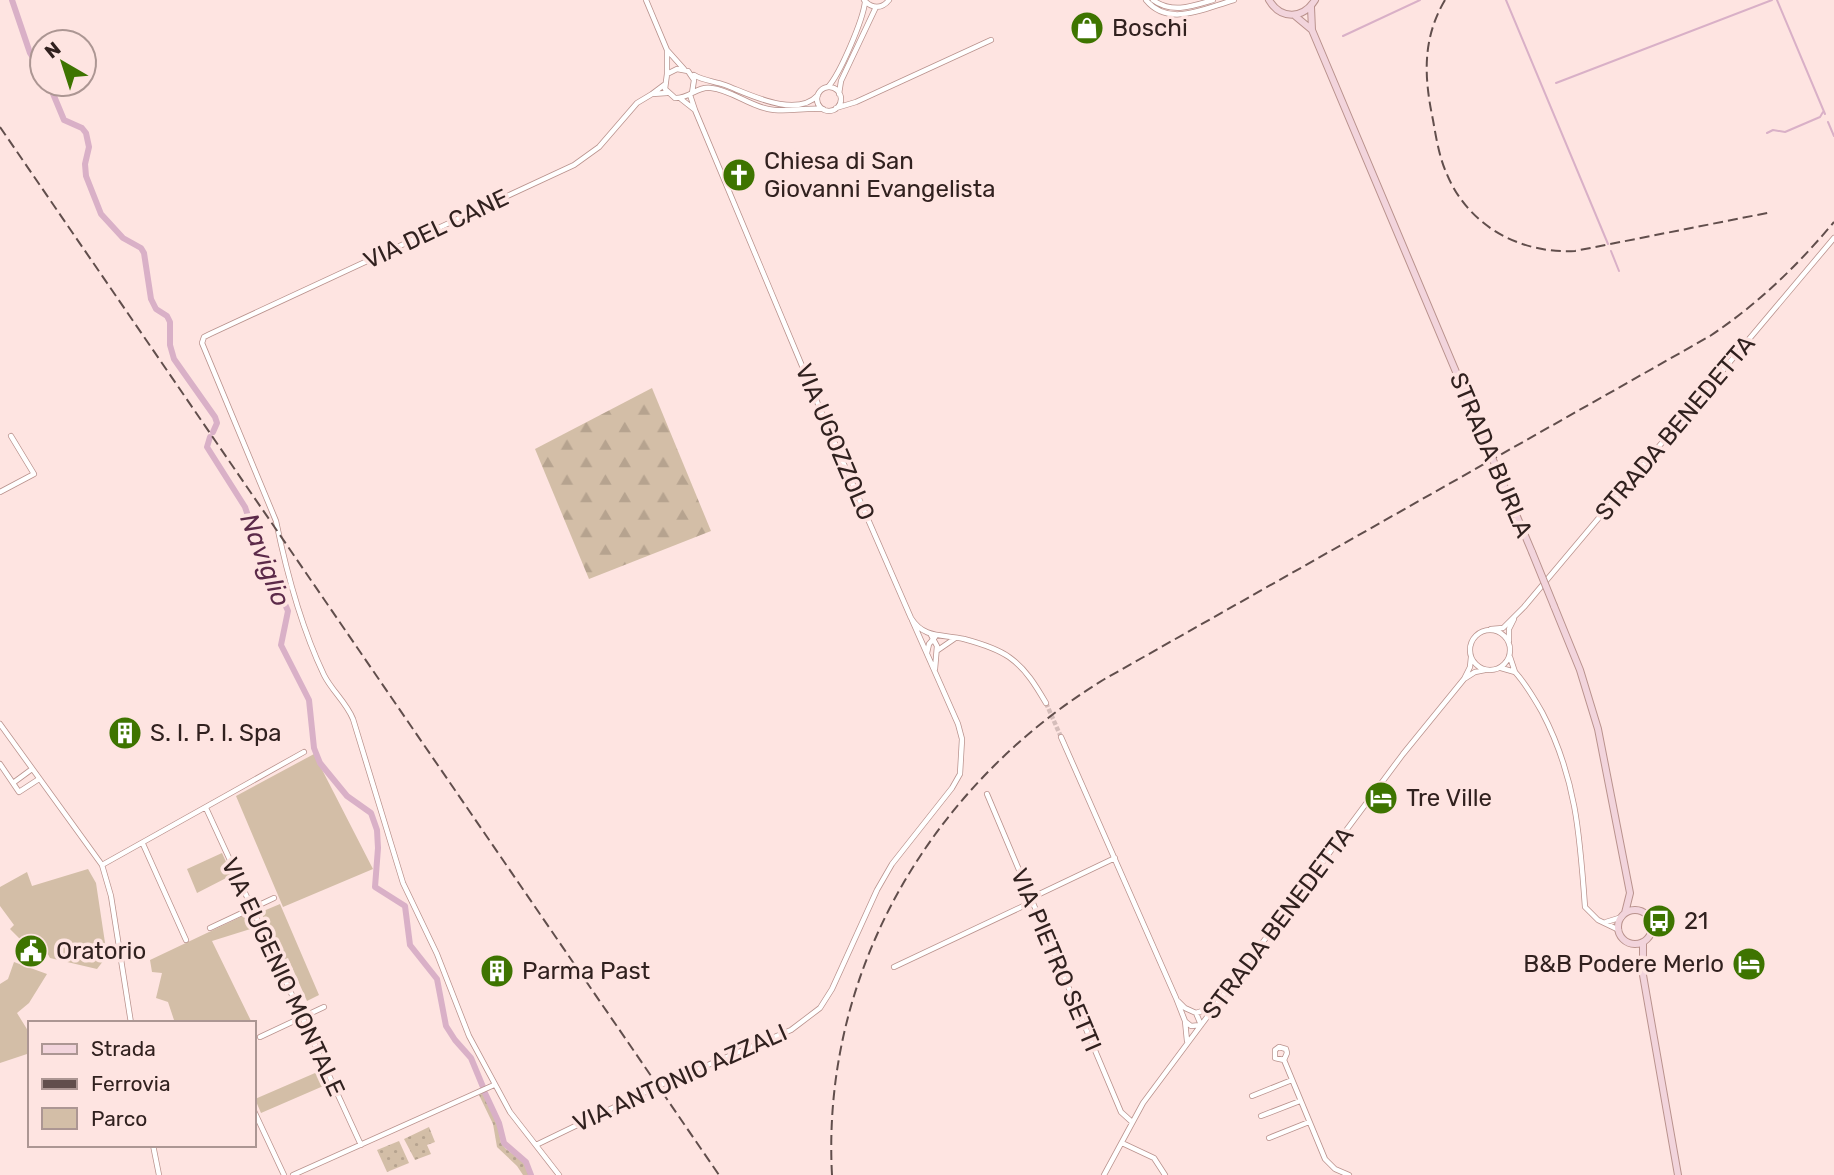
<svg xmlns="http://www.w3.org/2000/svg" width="1834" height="1175" font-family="Rubik,sans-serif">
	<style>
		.grass { fill: url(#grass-dots) }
		.forest { fill: url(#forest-firs) }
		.park { fill: #d3bea7 }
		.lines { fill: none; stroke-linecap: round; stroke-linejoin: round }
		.stream { stroke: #d9b0c7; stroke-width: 2 }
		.canal { stroke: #d9b0c7; stroke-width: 6 }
		.street-tunnel { stroke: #d5bdba; stroke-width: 4.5; stroke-dasharray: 4.5 2; stroke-linecap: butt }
		.street-casing { stroke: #b9928d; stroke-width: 6 }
		.secondary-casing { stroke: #b9928d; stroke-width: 8 }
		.street { stroke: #fff; stroke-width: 4.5 }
		.secondary { stroke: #f2d4dc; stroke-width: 6 }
		.rail { stroke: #614e4c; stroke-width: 2; stroke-dasharray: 10 5; stroke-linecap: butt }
		.secondary-bridge-casing { stroke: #b9928d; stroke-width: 8; stroke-linecap: butt }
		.secondary-bridge { stroke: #f2d4dc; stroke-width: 6 }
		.labels { text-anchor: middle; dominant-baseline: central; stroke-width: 7; stroke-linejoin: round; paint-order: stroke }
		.poi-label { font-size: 24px; fill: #31211f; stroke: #fee4e1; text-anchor: start }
		.street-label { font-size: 24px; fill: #31211f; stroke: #fee4e1 }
		.water-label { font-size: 26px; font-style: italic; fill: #5c2a49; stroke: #fee4e1 }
	</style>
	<defs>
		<pattern id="grass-dots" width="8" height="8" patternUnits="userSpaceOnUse" patternTransform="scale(1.75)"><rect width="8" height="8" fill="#d3bea7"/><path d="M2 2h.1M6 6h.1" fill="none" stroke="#b6a38f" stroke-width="1.8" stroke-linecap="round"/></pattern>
		<pattern id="forest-firs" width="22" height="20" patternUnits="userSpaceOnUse" patternTransform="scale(1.75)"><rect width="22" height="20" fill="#d3bea7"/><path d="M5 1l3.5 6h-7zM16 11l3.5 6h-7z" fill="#b6a38f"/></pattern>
	</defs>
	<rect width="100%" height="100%" fill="#fee4e1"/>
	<path class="grass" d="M484,1093L498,1127L501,1143L506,1149L524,1162L529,1175H523L517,1166L497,1147L493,1124L479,1095Z
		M429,1127L435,1142L427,1145L431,1154L415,1160L404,1139Z
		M399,1141L409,1163L387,1172L377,1150Z"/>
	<path class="forest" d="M652,388L711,531L589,579L535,449Z"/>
	<path class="park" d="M314,754L373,869L283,907L236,796Z
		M222,853L232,875L197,893L187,869Z
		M88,869L96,883L107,956L97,969L50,958L44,947L21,940L10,929L14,925L0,906V887L27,872L32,886Z
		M280,904L319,995L307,1001L288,958L282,960L261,912Z
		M249,913L257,927L212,941L252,1023H175L168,1002L156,998L162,973L152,972L150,960Z
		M14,962L47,974L29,1003L17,1013L30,1034V1053L0,1063V984L8,979Z
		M322,1070L328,1084L261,1113L255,1099Z"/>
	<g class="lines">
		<path class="stream" d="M1506,0L1608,244
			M1777,0L1825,114
			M1343,36L1420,0
			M1556,83L1772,0
			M1828,122L1834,136
			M1767,133L1773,130L1785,132L1820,117L1823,112
			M1611,251L1619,271"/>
		<path class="canal" d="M12,0L30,53L42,72
			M49,84L64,120L82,128L86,133L89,147L85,164L86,176L101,214L123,238L141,248L144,253L151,299L156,309L167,316L170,322V345L174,359L215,417L217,423L213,432
			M210,437L207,447L245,507L255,536L288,611L281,645L309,700L314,748L320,763L347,796L371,813L377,830L378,848L375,887L405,906L410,945L437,979L446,1026L455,1040L471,1058L483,1087
			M485,1093L499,1123L504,1143L526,1162L531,1175"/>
		<path class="street-tunnel" d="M1046,703L1061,737"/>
		<defs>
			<path id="street" d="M646,0L667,50
				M864,0C872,9 882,9 889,0
				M1146,0C1169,28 1205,8 1234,0
				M1153,0C1172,14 1193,6 1213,0
				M667,74V50L684,69
				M694,75C704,81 714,81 725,85C749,94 796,119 818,95
				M664,85L652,94L667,93
				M828,87C840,74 863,20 865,2
				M817 99a12 12 0 1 1 24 0a12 12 0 1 1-24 0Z
				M692,93L694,80L688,71L677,69L667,74L665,89L675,98C689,99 697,86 711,88C731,90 748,105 768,109C786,113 804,107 823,109
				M839,94L841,81L876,7
				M681,99L695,110L690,95
				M836,108L856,102L991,40
				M695,110L823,416L911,618C924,639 943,634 964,639C979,643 996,648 1009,657C1026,669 1036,686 1046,703
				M0,492L34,474L11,436
				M1491,629L1503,628L1524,607L1834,238
				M1470 650a20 20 0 1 1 40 0a20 20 0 1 1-40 0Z
				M931,635L937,646L935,669
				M1509,641V629L1514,619
				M938,650L954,639
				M927,653L929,644L935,637
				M1501,668L1515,672L1510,657
				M1515,672C1526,684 1534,698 1542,712C1576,777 1580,836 1585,907L1598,920L1619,930
				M1464,679L1475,672L1485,670
				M0,724L102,865L111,896L131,1023
				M1061,737L1176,998L1185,1021L1187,1041
				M0,764L19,792L39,779
				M13,783L32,769
				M987,794L1121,1112L1132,1122
				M206,808L361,1145
				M143,844L186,940
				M102,865L304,752
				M1031,898L1115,858
				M1606,922L1622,917
				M210,928L274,898
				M894,967L1032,902
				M1178,1001L1185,1008L1196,1013L1214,1007
				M1186,1022L1191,1026L1201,1025L1196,1013
				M260,1037L324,1007
				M1284,1060L1275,1058V1050L1279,1047L1286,1049L1287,1053L1284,1060L1325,1159L1335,1169L1349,1175
				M1252,1096L1292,1080
				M254,1111L284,1175
				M1261,1116L1300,1101
				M1269,1138L1309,1122
				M1122,1143L1154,1158L1165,1175
				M153,1145L159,1175
				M536,1145L658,1086L791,1030L820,1008L832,989L877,890L892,864L952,788L960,774L962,739L958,724L912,620
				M293,1175L494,1085
				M559,1175L510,1112L469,1036L437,954L403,883L353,719C346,702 332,691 324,675C302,629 286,570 276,521L202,343L204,337L210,334L574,165L599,147L637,103L652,94
				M1104,1175L1143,1103L1403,754L1464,679L1470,667L1471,657"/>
			<path id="secondary" d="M1269,0C1281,20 1303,19 1315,0
				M1311,7L1312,30
				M1294,15L1312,30L1491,455
				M1496,467L1532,552
				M1554,606L1580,670L1598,729L1630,893L1625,913
				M1618 927a17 17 0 1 1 34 0a17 17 0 1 1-34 0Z
				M1643,942V975L1678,1175"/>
		</defs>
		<use href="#street" class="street-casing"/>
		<use href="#secondary" class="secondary-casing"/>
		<use href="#street" class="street"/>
		<use href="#secondary" class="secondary"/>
		<path class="rail" d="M1445,0C1422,39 1424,77 1433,120C1436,137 1439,156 1446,172C1467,225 1519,254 1575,251L1772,212
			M0,127L719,1175
			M832,1175C821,971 932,785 1103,680L1710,336C1758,304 1797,266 1834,222"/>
		<defs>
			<path id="secondary-bridge" d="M1491,455L1496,467
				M1532,552L1554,606"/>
		</defs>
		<use href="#secondary-bridge" class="secondary-bridge-casing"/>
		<use href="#secondary-bridge" class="secondary-bridge"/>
	</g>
	<defs>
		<symbol id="shop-disc" viewBox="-11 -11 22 22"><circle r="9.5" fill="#3e7400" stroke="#fee4e1"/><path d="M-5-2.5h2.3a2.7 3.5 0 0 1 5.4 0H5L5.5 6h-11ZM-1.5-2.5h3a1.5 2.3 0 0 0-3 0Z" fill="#fff"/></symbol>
		<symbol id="church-disc" viewBox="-11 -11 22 22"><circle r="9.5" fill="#3e7400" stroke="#fee4e1"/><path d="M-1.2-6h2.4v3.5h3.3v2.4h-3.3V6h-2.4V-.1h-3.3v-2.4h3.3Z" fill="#fff"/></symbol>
		<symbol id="building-disc" viewBox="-11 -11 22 22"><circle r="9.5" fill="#3e7400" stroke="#fee4e1"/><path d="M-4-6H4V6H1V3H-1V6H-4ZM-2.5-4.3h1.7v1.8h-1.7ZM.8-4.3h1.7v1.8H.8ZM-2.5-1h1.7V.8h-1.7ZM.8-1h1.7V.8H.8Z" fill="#fff"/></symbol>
		<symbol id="hotel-disc" viewBox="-11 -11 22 22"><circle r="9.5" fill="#3e7400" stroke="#fee4e1"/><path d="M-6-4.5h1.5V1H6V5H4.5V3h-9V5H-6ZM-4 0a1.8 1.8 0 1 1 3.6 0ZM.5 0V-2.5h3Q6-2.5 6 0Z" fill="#fff"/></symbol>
		<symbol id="bus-disc" viewBox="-11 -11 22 22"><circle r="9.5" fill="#3e7400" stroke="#fee4e1"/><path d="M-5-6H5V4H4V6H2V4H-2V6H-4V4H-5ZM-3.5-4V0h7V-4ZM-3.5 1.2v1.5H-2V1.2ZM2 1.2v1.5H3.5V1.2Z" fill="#fff"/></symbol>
		<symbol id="civic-disc" viewBox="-11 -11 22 22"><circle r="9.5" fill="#3e7400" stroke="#fee4e1"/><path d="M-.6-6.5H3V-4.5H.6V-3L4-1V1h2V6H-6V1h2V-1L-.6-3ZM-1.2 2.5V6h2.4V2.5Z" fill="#fff"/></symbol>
	</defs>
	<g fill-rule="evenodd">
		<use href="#shop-disc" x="1068" y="9" width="38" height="38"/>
		<use href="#church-disc" x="720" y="156" width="38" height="38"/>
		<use href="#building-disc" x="106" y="714" width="38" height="38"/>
		<use href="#hotel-disc" x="1362" y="779" width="38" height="38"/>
		<use href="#bus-disc" x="1640" y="902" width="38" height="38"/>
		<use href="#civic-disc" x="12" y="932" width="38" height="38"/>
		<use href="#hotel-disc" x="1730" y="945" width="38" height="38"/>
		<use href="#building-disc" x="478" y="952" width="38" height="38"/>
	</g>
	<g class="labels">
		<g class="poi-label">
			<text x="1112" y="28">Boschi</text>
			<text x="764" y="161">Chiesa di San<tspan x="764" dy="28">Giovanni Evangelista</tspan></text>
			<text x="150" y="733">S. I. P. I. Spa</text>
			<text x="1406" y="798">Tre Ville</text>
			<text x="1684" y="921">21</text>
			<text x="56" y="951">Oratorio</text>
			<text x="1724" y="964" text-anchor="end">B&amp;B Podere Merlo</text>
			<text x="522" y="971">Parma Past</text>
		</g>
		<g class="street-label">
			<text transform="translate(436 229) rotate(-25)">VIA DEL CANE</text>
			<text transform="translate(1675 428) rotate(-50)">STRADA BENEDETTA</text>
			<text transform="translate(835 442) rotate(67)">VIA UGOZZOLO</text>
			<text transform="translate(1491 455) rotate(67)">STRADA BURLA</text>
			<text transform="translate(1278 923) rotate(-53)">STRADA BENEDETTA</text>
			<text transform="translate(1056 960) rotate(67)">VIA PIETRO SETTI</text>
			<text transform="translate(283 977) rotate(65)">VIA EUGENIO MONTALE</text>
			<text transform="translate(680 1078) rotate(-24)">VIA ANTONIO AZZALI</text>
		</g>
		<g class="water-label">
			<text transform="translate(265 560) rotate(69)">Naviglio</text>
		</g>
	</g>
	<rect x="28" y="1021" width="228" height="126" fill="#fee4e1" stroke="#ac9693" stroke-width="2"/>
	<rect x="42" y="1044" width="35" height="10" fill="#f2d4dc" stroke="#ac9693" stroke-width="2"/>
	<text x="91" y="1056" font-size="21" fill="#31211f">Strada</text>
	<rect x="42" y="1079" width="35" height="10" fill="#614e4c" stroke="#ac9693" stroke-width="2"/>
	<text x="91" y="1091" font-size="21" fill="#31211f">Ferrovia</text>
	<rect x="42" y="1108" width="35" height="21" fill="#d3bea7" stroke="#ac9693" stroke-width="2"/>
	<text x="91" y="1126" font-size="21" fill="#31211f">Parco</text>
	<g transform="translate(63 63) rotate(321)"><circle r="33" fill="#fee4e1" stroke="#ac9693" stroke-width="2"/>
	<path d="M0-5L12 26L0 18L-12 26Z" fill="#3e7400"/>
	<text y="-10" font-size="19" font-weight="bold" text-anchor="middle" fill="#31211f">N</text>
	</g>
</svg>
